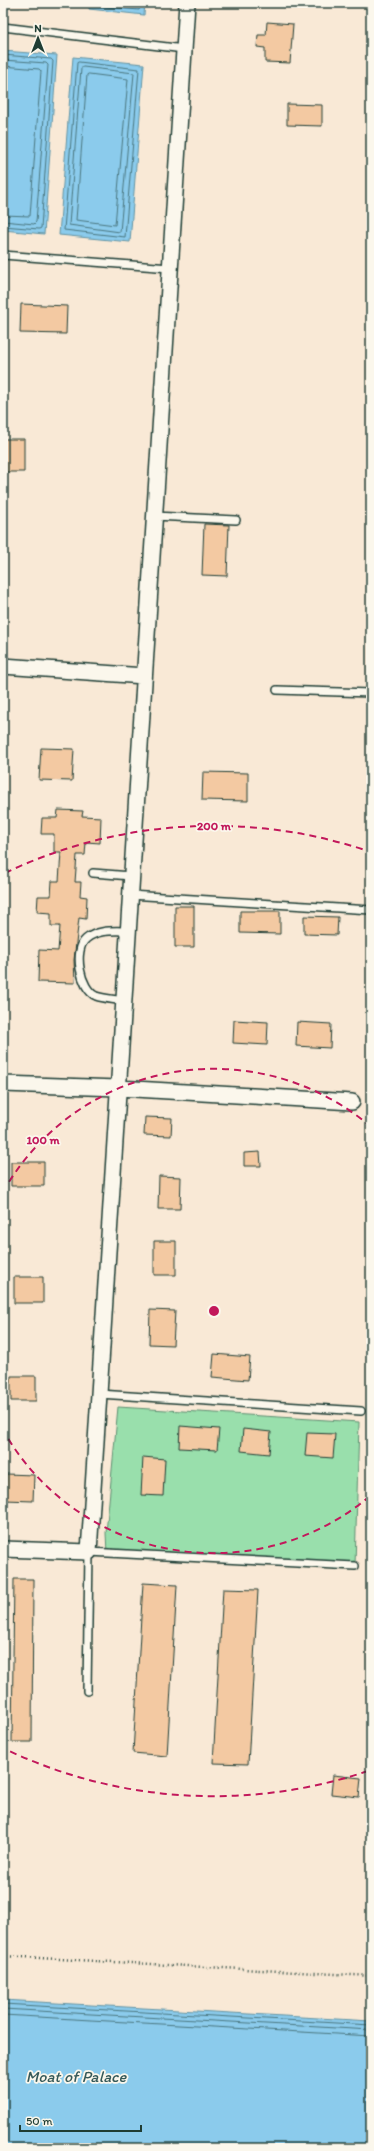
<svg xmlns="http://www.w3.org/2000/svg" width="374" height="2151" font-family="Itim,sans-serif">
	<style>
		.green { fill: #99dfac; stroke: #5c8e70 }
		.water { fill: #8bcbec; stroke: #6092a2 }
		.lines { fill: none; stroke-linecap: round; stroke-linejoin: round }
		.shore { stroke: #4a767e; stroke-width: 1 }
		.building { fill: #f3c9a2; stroke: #1f3d34 }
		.lane-casing { stroke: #1f3d34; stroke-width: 10 }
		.street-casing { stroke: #1f3d34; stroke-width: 18 }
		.path { stroke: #1f3d34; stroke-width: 2.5; stroke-dasharray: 1 3; stroke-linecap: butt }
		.lane { stroke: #fbf7ec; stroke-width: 7 }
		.street { stroke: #fbf7ec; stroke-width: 15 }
		.ring { fill: none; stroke: #c2185b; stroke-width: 2; stroke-dasharray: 7 5 }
		.labels { text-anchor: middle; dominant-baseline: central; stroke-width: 3.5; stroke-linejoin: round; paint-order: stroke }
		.water-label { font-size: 16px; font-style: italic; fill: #355959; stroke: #fbf7ec }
		.centre { fill: #c2185b; stroke: #fbf7ec; stroke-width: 2 }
		.ring-label { font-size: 12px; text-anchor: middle; font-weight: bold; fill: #c2185b; stroke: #fbf7ec; stroke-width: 3.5; stroke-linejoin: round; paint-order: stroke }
	</style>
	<rect width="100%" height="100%" fill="#f9e9d6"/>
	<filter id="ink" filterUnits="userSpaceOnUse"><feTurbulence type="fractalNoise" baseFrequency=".025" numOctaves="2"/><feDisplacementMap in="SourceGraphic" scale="8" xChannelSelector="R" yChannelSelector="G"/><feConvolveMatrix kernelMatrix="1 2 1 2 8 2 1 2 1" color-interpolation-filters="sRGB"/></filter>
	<g filter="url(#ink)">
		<path class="green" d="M118,1407L359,1422L355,1566L107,1553L106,1533Z"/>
		<path class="water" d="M89,3H145L144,15L89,9Z
			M3,51L57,55L44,234L3,230Z
			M73,57L144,64L130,242L59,235Z
			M3,2000L371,2021V2148H3Z"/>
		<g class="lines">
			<path class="shore" d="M93,3L95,6L139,10L141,3
				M3,55L51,59L53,61L41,228L39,229L3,226
				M3,60L46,63L48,65L36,222L34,224L3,221
				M79,62L139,69L125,237L64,230L77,63Z
				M3,66L39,69L41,71L30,216L3,215
				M83,67L134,73L120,232L69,225L81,69Z
				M89,74L128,79L115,225L76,220L87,75Z
				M3,2004L371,2025
				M3,2009L371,2030
				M3,2015L371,2036"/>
		</g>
		<path class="building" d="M267,22L293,24L290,63L265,62V48L257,47L258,35H266Z
			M287,104L322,105V126L287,125Z
			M21,304L67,306L66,334L20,333Z
			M3,439H24V472H3Z
			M204,524L229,525L227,576L202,575Z
			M41,748L74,749L72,781L39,780Z
			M203,772L248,773V801L202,800Z
			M58,810L83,811L82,816L101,817L100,843L86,842L85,855H77L75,882H81L80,896L87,897L86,919L79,918L74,960L75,983L38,982L39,950L58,951L60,926H51V913L37,912L38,896H51L52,881H59L61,852H54V834H41L42,818H57Z
			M175,906H194V947H175Z
			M240,911H280V934L240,933Z
			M304,916L338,917L337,935L304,934Z
			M234,1020L268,1022L267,1045L233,1043Z
			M297,1022L331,1024L330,1048L296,1046Z
			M145,1117L172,1118L171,1136L144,1135Z
			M260,1152L261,1166H244V1153Z
			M11,1162H44V1186H11Z
			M159,1176L181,1177L180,1209H158Z
			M154,1241H176V1275H154Z
			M14,1277H43V1303H14Z
			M150,1310L175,1311L173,1345L149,1344Z
			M214,1354L250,1357L248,1380L212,1377Z
			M11,1376H36V1401H11Z
			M180,1426L219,1429L217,1450L179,1448Z
			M243,1429L271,1432L269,1454L241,1451Z
			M307,1433L335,1434L333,1458L305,1456Z
			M143,1457L165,1459L163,1496L141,1495Z
			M6,1474L34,1475L33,1501L5,1500Z
			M14,1579H33L32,1742H12Z
			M143,1583L177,1585L167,1756L133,1753Z
			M223,1589L258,1590L248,1764L213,1763Z
			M333,1775L361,1778L359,1797L331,1794Z"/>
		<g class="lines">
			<defs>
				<path id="lane" d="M3,27L184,49
					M3,255L170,268
					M154,516L236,520
					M277,690L371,693
					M93,873L131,876
					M130,895L371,910
					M123,1001C115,999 104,999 96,996C80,989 73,950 86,939C98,929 114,931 128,931
					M99,1394L361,1411
					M87,1691L89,1552L355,1566"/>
				<path id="street" d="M3,666L144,676
					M3,1084L118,1088L352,1102
					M3,1549L89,1552L187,3"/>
			</defs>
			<use href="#lane" class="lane-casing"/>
			<use href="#street" class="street-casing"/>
			<path class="path" d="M3,1956L371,1976"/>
			<use href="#lane" class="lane"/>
			<use href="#street" class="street"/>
		</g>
	</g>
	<g class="ring">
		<path d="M370 1496A242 242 0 0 1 3 1430M3 1192A242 242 0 0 1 370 1126"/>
		<path d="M368 1771A485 485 0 0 1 5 1749M5 873A485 485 0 0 1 368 851"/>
	</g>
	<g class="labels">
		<g class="water-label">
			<text x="76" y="2076">Moat of Palace</text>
		</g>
	</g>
	<circle cx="214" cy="1311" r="6" class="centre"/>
	<g class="ring-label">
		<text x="214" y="830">200 m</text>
		<text x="43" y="1144">100 m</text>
	</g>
	<rect width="374" height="2151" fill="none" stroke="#fbf7ec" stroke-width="16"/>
	<rect x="8" y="8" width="358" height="2135" fill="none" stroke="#1f3d34" stroke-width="1.5" filter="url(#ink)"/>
	<g transform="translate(38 38)" stroke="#fbf7ec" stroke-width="3" paint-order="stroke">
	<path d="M0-3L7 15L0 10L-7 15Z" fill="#1f3d34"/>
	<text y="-6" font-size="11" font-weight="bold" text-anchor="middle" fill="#1f3d34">N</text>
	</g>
	<path d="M20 2125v6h121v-6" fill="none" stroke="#1f3d34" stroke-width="2"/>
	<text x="26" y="2125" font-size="12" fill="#1f3d34" stroke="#fbf7ec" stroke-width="3" paint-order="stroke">50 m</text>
</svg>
